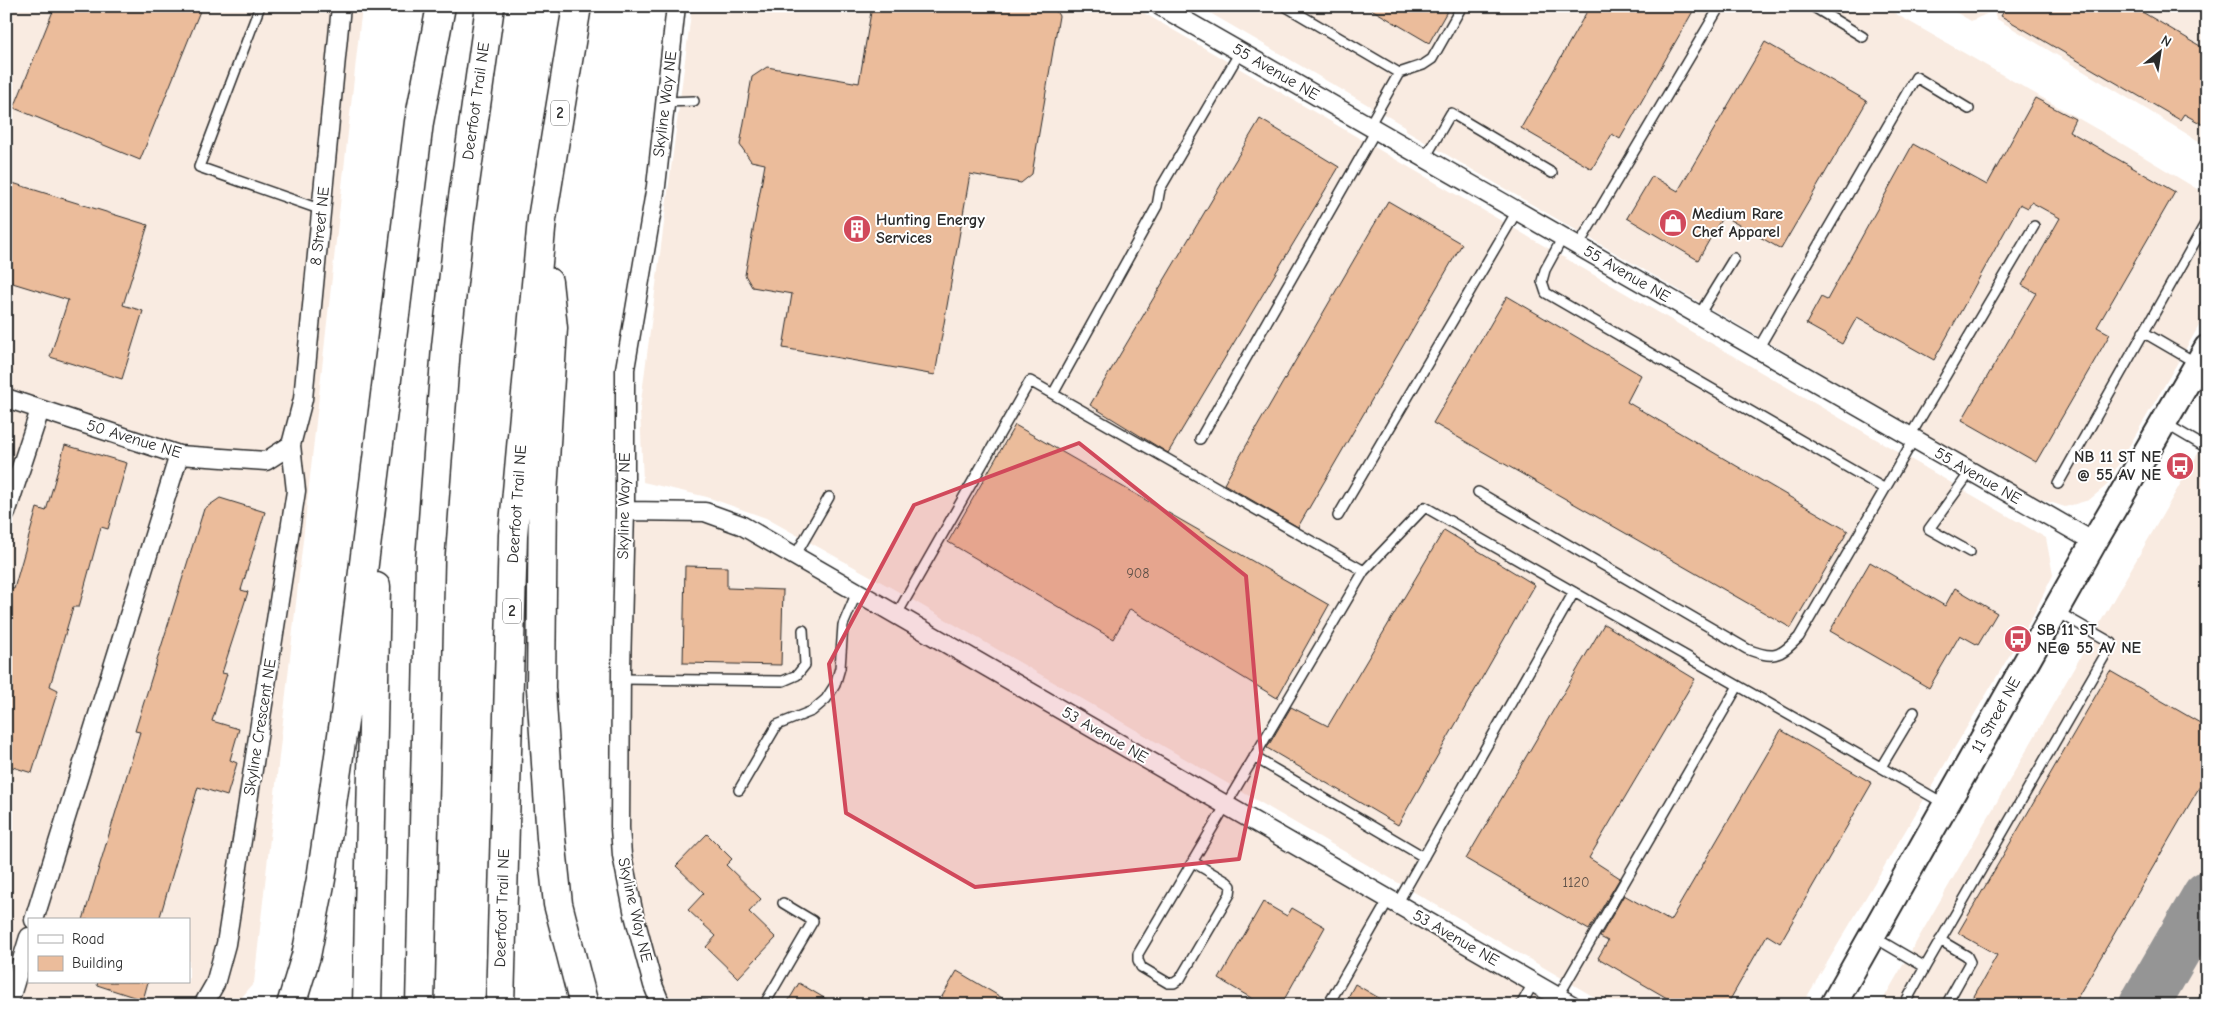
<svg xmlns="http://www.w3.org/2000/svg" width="2213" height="1011" font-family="'Comic Neue',sans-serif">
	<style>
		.built { fill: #f9ebe1; fill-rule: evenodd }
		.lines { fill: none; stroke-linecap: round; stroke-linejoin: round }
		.taxiway { stroke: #959595; stroke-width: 50 }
		.building { fill: #ebbc9b; stroke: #2b2b2b }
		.lane-casing { stroke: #2b2b2b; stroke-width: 12 }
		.street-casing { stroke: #2b2b2b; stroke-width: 21 }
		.secondary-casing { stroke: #2b2b2b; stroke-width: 29 }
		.highway-casing { stroke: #2b2b2b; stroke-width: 31 }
		.lane { stroke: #fff; stroke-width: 9 }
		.street { stroke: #fff; stroke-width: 18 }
		.secondary { stroke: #fff; stroke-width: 25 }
		.highway { stroke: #fff; stroke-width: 28 }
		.marked { fill: #d1495b; fill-opacity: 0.2; stroke: #d1495b; stroke-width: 4; stroke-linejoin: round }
		.labels { text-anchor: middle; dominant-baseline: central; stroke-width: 4; stroke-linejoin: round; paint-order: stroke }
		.number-label { font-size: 14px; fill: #5b4f47 }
		.shield { fill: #fff; stroke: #6b6b6b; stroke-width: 1 }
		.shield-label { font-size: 15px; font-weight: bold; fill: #2b2b2b }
		.street-label { font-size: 16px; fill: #2b2b2b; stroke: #fff }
		.poi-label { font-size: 16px; font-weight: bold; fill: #2b2b2b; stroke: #fff; text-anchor: start }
	</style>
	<rect width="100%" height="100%" fill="#fff"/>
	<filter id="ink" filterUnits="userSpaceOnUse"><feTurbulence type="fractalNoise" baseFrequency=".02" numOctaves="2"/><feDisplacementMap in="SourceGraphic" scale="10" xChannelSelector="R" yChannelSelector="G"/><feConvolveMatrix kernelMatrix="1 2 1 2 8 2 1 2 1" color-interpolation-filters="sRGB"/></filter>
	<g filter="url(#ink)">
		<path class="built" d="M6,6H362L254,983L235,1005H6ZM29,920H189V982H29Z
			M692,6H1132L2046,538L2053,575L2031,619L1802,1005H1608L892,588L766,518L707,497L643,482L640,409Z
			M1198,6H1882L2116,140L2207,195V312L2106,486L2089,500L2065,507L2034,497L1406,131V127Z
			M1945,6H2207V146L1997,19L1993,11L1971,21Z
			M2207,438V1005H1880L2127,576Z
			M625,511L705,512L1572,1005H661L625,876Z"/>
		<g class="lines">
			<path class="taxiway" d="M2144,1005L2207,896"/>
		</g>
		<path class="building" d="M55,6H202L140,160L14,108Z
			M872,6H1053L1059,16L1032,174L1021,183L970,174L935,375L783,348L792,294L752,287L745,275L765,164L751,161L740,145L752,77L767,67L859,83Z
			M1366,6H1450L1429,43Z
			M1590,6H1696L1620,139L1612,134L1592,169L1521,128Z
			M2007,6H2132L2207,50V127L2184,114L2180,120L2001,16Z
			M1765,42L1867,101L1781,249L1723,216L1698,260L1627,218L1652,176L1678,191Z
			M2035,98L2075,119L2069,131L2175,192L2097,327L2110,334L2036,462L1962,420L2036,293L2022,285L2060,218L2031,202L2028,208L2020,204L1934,360L1857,317L1842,344L1806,324L1821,297L1827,300L1913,144L1987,185Z
			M1260,119L1339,167L1168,453L1090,405Z
			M6,181L148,225L123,305L143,311L122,379L50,357L68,300L6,281Z
			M1388,201L1462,244L1298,527L1224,484Z
			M1507,296L1641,375L1627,402L1848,531L1791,628L1433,423Z
			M1015,425L1329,605L1277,698L1130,609L1113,639L948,542Z
			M65,445L127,463L108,529L101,527L79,607H73L50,686L58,690L32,773L6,765V587L14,589L37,508L46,511Z
			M220,498L265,512L241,590L248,592L222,673L227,674L212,721L239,729L230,760L237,763L227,796L198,787L159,920H83L140,732L135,731L204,509Z
			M1444,530L1535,585L1398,825L1267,748L1291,707L1328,726Z
			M1870,562L1945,606L1955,588L1997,613L1978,645L1960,635L1929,688L1830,631Z
			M685,566L727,567V588L783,590L781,665L683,663Z
			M1604,624L1695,679L1589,858L1620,878L1589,930L1466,859Z
			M2110,671L2207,727V774L2073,1005H1969L1997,955L1958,933Z
			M1781,730L1872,783L1780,943L1767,935L1727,1005H1679L1598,958L1608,941L1600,937L1624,895L1670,921Z
			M707,834L732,859L726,865L761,899L749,912L776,938L738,978L706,947L716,936L688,910L704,893L676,866Z
			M1263,902L1287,916L1292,908L1325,927L1281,1005H1263L1219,979Z
			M957,971L1014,1005H937Z
			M98,982H148L143,1000L97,985Z
			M799,983L836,1005H786Z
			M1355,984L1391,1005H1344Z"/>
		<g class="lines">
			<defs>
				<path id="lane" d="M260,6L199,167L322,210
					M1285,6L1399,73
					M1812,6L1863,37
					M665,102L694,101
					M1369,126L1399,73L1423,65L1432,59L1462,6
					M1425,158L1451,113L1552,173
					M1563,237L1545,270L1542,281L1546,293L1885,489
					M1578,246L1720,6
					M1699,315L1734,258
					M2143,332L2198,364
					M1758,349L1916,77L1969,109
					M1053,394L1157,206L1160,189L1240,52
					M2166,424L2207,448
					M1910,436L2034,226
					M1200,439L1376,130
					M2058,484L2205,224
					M1478,492L1747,649C1773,659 1779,658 1799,637L1914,439
					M1338,516L1517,211
					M1970,552L1929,529L1971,471
					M795,556L829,497
					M897,614L1030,381L1364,571
					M621,679L783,681L797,675L805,665L803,630
					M1254,757L1424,857
					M1881,767L1914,712
					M739,790L777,725L812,711L826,699L835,685L840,668L843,625L857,592
					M1193,862L1227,882L1231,886L1230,894L1180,979L1174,983H1168L1141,967L1138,960V954L1364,571L1425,507L1945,804
					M1397,904L1574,592
					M1872,936L1925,967L2112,643L2056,611
					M1940,940L1967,956L1970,962L1946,1005
					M1558,997L1738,686
					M701,1005H704
					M764,1005L813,921L783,903
					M1328,1005L1389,899
					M1521,1005L1533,983
					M1904,1005L1925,967
					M2201,1005L2207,994"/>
				<path id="street" d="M1160,6L2094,542
					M6,398L179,455L266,461L291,445
					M625,511L705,512L741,525L1572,1005
					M6,513L40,410
					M34,920L179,455
					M8,1005L29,937
					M203,1005L215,984L226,944L296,491L291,445L303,399L341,6
					M661,1005L653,985L634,915L622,855L620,828L621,669L625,511V369L656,186L676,6"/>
				<path id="secondary" d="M1833,1005L2094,542L2207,348"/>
				<path id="highway" d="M548,282L553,328L543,493L541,688L551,838L558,904L584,1005
					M291,1005L306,956L321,879L346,708L419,122L441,6
					M367,1005L376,587
					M420,1005L430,560L446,347L460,219L490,6
					M500,1005L513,535L542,219L577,6"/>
			</defs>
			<use href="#lane" class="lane-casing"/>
			<use href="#street" class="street-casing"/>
			<use href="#secondary" class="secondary-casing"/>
			<use href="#highway" class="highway-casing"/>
			<use href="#lane" class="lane"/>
			<use href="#street" class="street"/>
			<use href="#secondary" class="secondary"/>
			<use href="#highway" class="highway"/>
		</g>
	</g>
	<path class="marked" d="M1079,443L1246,576L1261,753L1239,859L975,887L846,813L829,664L914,505Z"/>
	<defs>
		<symbol id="shop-disc" viewBox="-11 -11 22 22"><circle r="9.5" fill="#d1495b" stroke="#fff"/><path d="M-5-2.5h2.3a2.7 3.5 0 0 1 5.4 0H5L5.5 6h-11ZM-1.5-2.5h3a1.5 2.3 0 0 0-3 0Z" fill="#fff"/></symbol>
		<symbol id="building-disc" viewBox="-11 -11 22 22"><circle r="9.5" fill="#d1495b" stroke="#fff"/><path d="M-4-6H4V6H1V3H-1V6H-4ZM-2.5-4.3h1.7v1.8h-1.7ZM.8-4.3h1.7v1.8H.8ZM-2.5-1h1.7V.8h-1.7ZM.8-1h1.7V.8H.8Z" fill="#fff"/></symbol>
		<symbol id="bus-disc" viewBox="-11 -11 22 22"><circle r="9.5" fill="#d1495b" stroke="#fff"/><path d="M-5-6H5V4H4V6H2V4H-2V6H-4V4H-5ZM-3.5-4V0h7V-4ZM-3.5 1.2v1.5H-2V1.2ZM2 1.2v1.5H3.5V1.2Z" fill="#fff"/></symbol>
	</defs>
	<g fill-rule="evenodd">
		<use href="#shop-disc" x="1657" y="207" width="32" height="32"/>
		<use href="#building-disc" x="841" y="213" width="32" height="32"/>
		<use href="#bus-disc" x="2164" y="450" width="32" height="32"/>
		<use href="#bus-disc" x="2002" y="623" width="32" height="32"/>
	</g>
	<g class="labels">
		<g class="number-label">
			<text x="1138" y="573">908</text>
			<text x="1576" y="882">1120</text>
		</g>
		<g class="shield">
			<rect x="551" y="100.5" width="18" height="25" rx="4"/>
			<rect x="503" y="598.5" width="18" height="25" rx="4"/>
		</g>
		<g class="shield-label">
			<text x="560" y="113">2</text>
			<text x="512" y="611">2</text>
		</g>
		<g class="street-label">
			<text transform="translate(1276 72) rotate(30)">55 Avenue NE</text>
			<text transform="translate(476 101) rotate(-82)">Deerfoot Trail NE</text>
			<text transform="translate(665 104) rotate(-83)">Skyline Way NE</text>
			<text transform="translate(320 226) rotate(-84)">8 Street NE</text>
			<text transform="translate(1627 274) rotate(30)">55 Avenue NE</text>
			<text transform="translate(134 439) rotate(17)">50 Avenue NE</text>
			<text transform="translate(1978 476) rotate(30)">55 Avenue NE</text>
			<text transform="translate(517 504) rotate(-86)">Deerfoot Trail NE</text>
			<text transform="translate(624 506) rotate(-89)">Skyline Way NE</text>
			<text transform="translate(1996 715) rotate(-61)">11 Street NE</text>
			<text transform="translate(260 727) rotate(-81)">Skyline Crescent NE</text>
			<text transform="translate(1105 735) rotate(30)">53 Avenue NE</text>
			<text transform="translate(502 908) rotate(-88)">Deerfoot Trail NE</text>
			<text transform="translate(635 910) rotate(77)">Skyline Way NE</text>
			<text transform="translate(1456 938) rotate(30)">53 Avenue NE</text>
		</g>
		<g class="poi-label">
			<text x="1692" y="214">Medium Rare<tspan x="1692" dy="18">Chef Apparel</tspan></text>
			<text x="876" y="220">Hunting Energy<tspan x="876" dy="18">Services</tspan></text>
			<text x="2161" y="457" text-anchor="end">NB 11 ST NE<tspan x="2161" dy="18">@ 55 AV NE</tspan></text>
			<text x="2037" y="630">SB 11 ST<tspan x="2037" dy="18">NE@ 55 AV NE</tspan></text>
		</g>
	</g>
	<rect width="2213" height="1011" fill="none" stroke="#fff" stroke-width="25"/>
	<rect x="12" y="12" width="2188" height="986" fill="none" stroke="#2b2b2b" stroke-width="2" filter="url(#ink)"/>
	<rect x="28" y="918" width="162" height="65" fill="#ffffff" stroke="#aaaaaa"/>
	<rect x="38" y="935" width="25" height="8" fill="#ffffff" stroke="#aaaaaa"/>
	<text x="72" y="944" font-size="15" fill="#2b2b2b">Road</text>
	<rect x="38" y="956" width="25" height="15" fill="#ebbc9b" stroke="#aaaaaa"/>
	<text x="72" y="968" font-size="15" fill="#2b2b2b">Building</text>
	<g transform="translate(2160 52) rotate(30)" stroke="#ffffff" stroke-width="4" paint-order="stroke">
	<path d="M0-4L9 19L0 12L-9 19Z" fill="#2b2b2b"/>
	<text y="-8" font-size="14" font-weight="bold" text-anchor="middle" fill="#2b2b2b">N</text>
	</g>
</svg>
